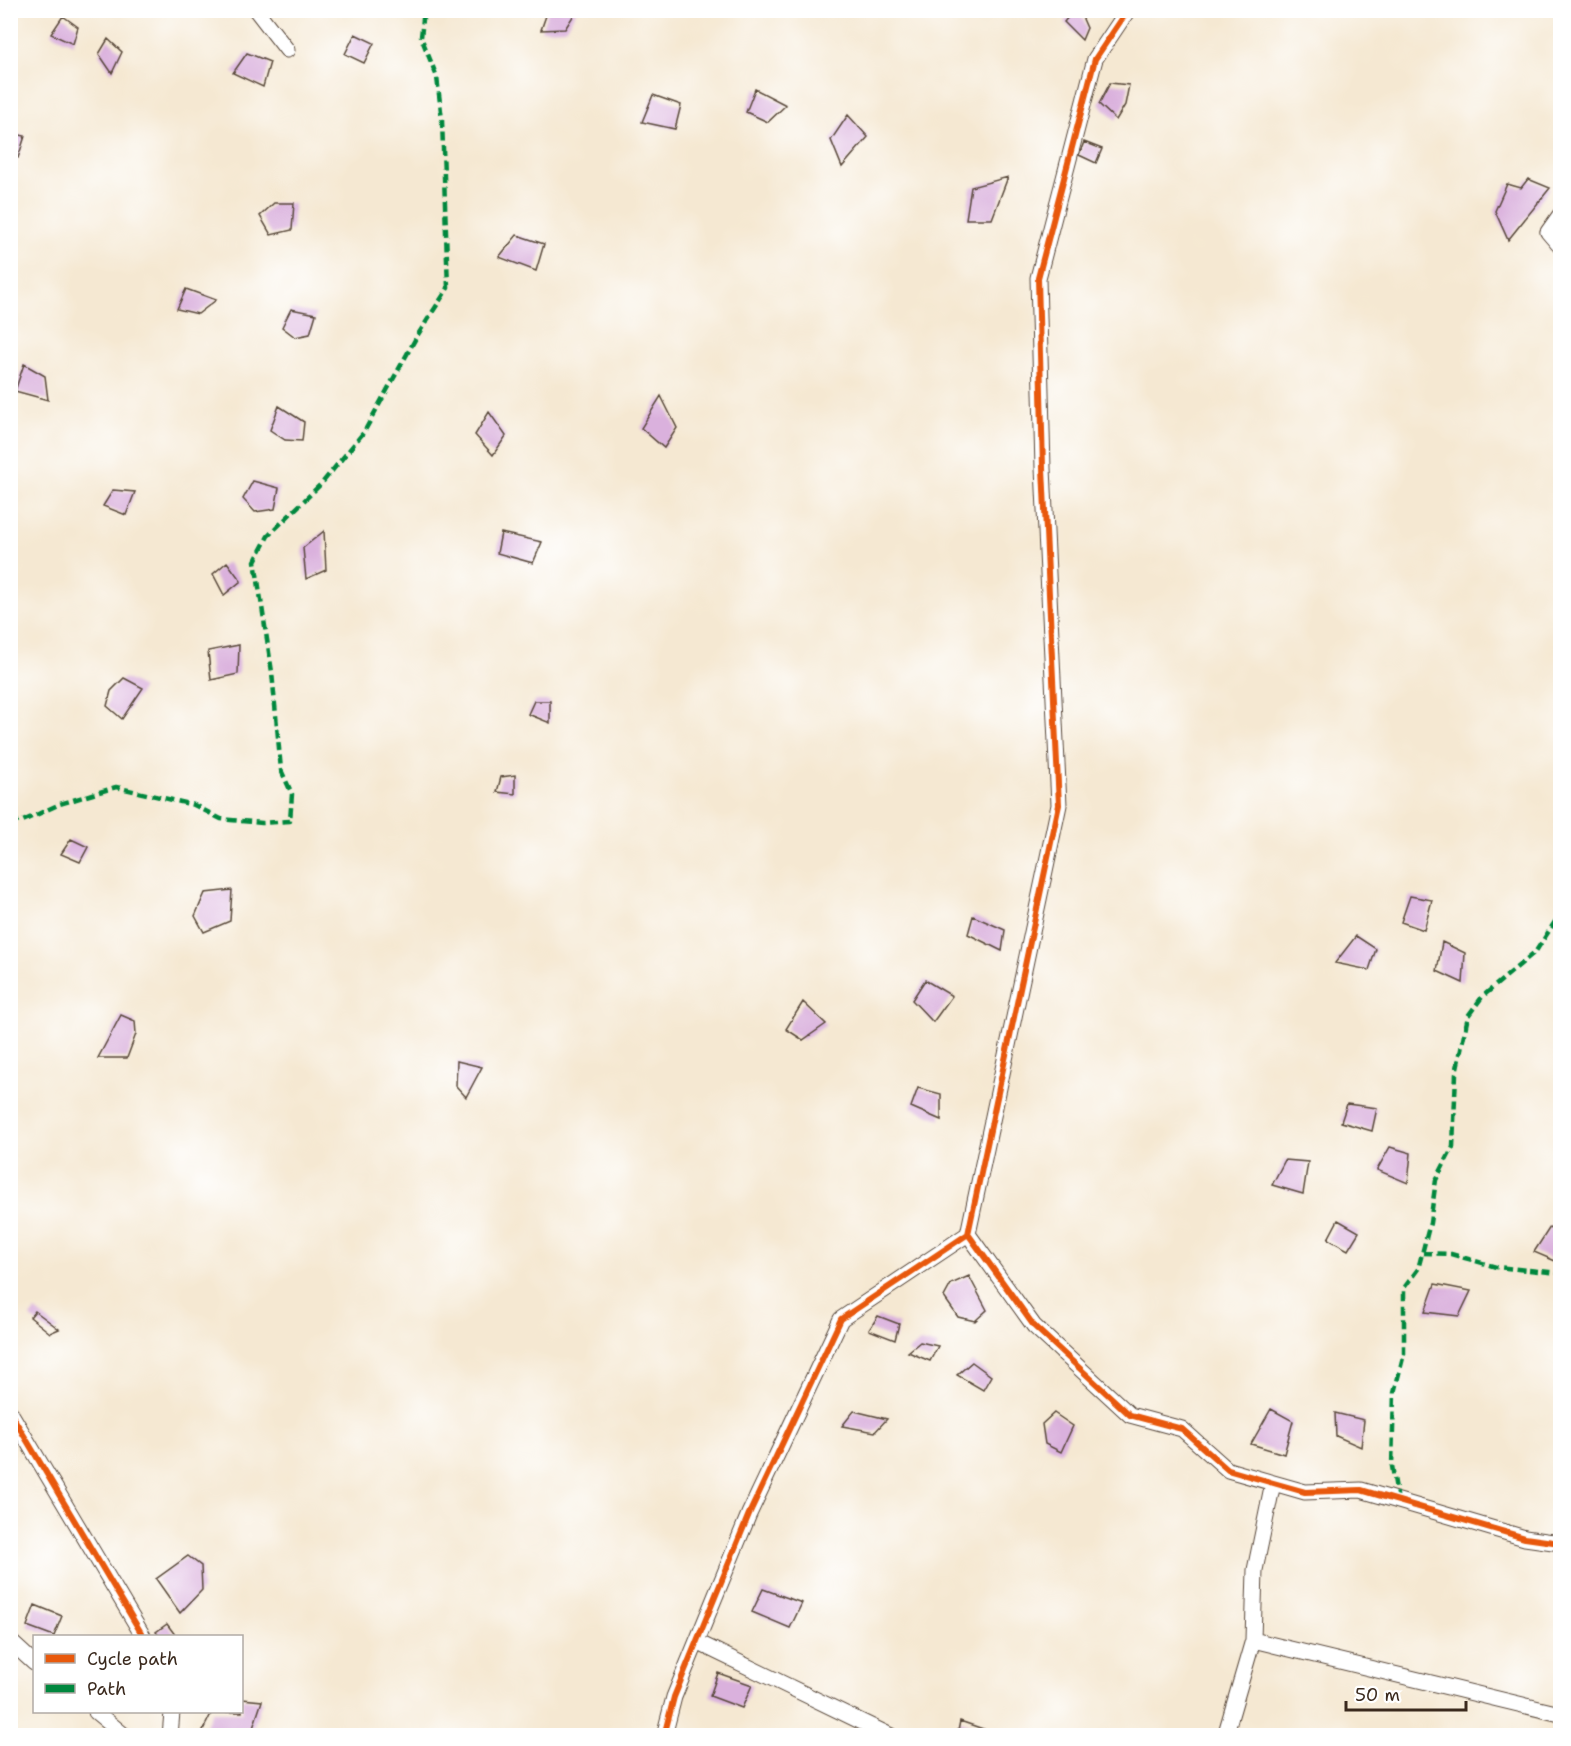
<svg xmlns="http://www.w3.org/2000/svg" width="1571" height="1746" font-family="'Shantell Sans',sans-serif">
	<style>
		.building { fill: #dab1dd }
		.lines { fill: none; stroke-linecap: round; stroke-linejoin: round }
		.minor-casing { stroke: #574639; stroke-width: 17 }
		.minor { stroke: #fff; stroke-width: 15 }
		.quiet { stroke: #00873e; stroke-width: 4.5; stroke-dasharray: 9 4.5; stroke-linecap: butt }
		.cycleway-casing { stroke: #fff; stroke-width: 10 }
		.cycleway { stroke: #e8590c; stroke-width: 6 }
	</style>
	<rect width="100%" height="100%" fill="#fff"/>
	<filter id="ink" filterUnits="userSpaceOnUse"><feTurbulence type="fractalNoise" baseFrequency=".0167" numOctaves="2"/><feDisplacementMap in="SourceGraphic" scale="12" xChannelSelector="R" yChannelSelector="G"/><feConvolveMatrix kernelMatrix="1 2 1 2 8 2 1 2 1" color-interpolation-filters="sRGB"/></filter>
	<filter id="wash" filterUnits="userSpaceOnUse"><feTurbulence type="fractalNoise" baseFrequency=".008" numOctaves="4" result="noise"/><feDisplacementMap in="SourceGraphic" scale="24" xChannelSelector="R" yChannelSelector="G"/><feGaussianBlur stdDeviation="1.35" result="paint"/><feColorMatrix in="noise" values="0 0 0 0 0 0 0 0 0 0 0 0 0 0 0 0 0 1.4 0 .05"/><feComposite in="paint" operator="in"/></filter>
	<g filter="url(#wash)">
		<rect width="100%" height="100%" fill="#f5e8d2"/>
		<g id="blocks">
			<path class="building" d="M548,10H577L565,29L541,30Z
				M1074,10H1079L1087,28L1082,40L1064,22Z
				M63,16L78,27L73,44L51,34Z
				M355,34L374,43L364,63L345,54Z
				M108,39L122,52L112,73L99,54Z
				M247,53L270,62L263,87L233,73Z
				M1110,83L1129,85L1125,105L1116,120L1099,104Z
				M755,89L786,105L768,122L746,112Z
				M653,95L681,105L675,129L642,122Z
				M848,115L868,137L842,167L831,140Z
				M10,133L25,136L18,158L10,154Z
				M1084,142L1102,149L1096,163L1079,155Z
				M1008,177L992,219H966L971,187Z
				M1528,179L1550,188L1508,240L1495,211L1507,184L1521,188Z
				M274,203H294L292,230L271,235L260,216Z
				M517,235L544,244L536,271L499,257Z
				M186,289L216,300L198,314L177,309Z
				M291,309L316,314L310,334L295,337L282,327Z
				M24,364L45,376L48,400L15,391Z
				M661,396L677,428L664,448L641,428Z
				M279,406L304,422L302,441L285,440L270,430Z
				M489,412L506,436L493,455L475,435Z
				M253,481L279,488L275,509L255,512L243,499Z
				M113,490L135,492L126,515L103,506Z
				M324,531L326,570L306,579L303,548Z
				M501,533L542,542L533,563L497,553Z
				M227,562L241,581L224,595L213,574Z
				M239,645L238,674L211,680L208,651Z
				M124,678L143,688L122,719L107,706L111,691Z
				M534,701H550V723L528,714Z
				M515,775V794L497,792L501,777Z
				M71,839L88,847L80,862L61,854Z
				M232,890L230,921L204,932L195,916L205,893Z
				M1410,896L1432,900L1424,930L1401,922Z
				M973,916L1005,930L1002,951L968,934Z
				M1356,936L1376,949L1369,970L1335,963Z
				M1442,942L1465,953L1463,983L1437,971Z
				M925,980L952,996L933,1022L912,1000Z
				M803,1002L826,1024L803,1040L786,1029Z
				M121,1015L135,1021L136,1034L127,1058H98Z
				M457,1061L482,1067L466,1097L456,1086Z
				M918,1088L941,1094V1120L911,1107Z
				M1347,1104L1377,1108L1372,1131L1341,1122Z
				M1390,1147L1411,1153L1408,1183L1377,1170Z
				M1285,1160L1308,1162L1303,1194L1272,1185Z
				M1338,1220L1359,1232L1348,1250L1328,1239Z
				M1550,1227H1560V1263L1534,1252Z
				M969,1276L987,1310L975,1321L958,1317L944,1297L951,1284Z
				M1435,1284L1471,1291L1459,1316L1425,1312Z
				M35,1311L59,1329L50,1333L30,1317Z
				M878,1316L899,1324L895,1340L869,1330Z
				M920,1342L938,1346L930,1361L908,1352Z
				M972,1362L991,1376L983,1390L957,1375Z
				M1271,1409L1293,1421L1284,1454L1251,1444Z
				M854,1411L887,1419L875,1432L842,1426Z
				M1054,1413L1073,1426L1061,1452L1045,1444L1042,1424Z
				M1335,1413L1364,1420L1361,1447L1336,1436Z
				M188,1556L201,1566L202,1590L180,1613L156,1579Z
				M763,1589L802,1603L790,1628L752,1612Z
				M35,1605L62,1616L54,1636L27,1626Z
				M167,1624L176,1636H159L156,1632Z
				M718,1673L752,1685L742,1708L710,1696Z
				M242,1699L262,1701L253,1728L200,1736L212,1712H242Z
				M960,1721L989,1731L987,1736H957Z"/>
		</g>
	</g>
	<g filter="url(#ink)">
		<use href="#blocks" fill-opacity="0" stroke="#574639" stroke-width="1.5"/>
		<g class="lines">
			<defs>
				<path id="minor" d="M256,10L287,50
					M1128,10L1095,59L1038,278L1043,468L1059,805L968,1234L1034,1326L1130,1415L1182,1429L1228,1470L1305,1492L1361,1490L1525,1538L1560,1543
					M1560,215L1548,232L1560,246
					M10,1412L143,1636
					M1253,1640L1255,1570L1273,1483
					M10,1641L34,1663
					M697,1642L891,1736
					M96,1712L125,1736
					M170,1736L172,1712
					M664,1736L674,1697L749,1514L841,1319L968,1234
					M1225,1736L1253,1640L1560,1714"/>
			</defs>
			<use href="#minor" class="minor-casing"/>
			<use href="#minor" class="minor"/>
			<path class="quiet" d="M10,822L23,821L60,804L116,787L194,805L221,819L262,823L290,821L292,794L281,770L272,672L255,561L268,536L322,483L364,432L417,336L448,288L442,120L437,77L421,37L424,10
				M1423,1253L1451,1254L1496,1267L1560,1273
				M1398,1501L1392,1466L1394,1393L1404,1354V1288L1418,1269L1430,1223L1436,1180L1453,1147L1456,1073L1468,1016L1482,997L1536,951L1560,914"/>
			<defs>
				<path id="cycleway" d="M1128,10L1095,59L1038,278L1043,468L1059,805L968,1234L1034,1326L1130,1415L1182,1429L1228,1470L1305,1492L1361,1490L1525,1538L1560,1543
					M10,1412L143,1636
					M664,1736L674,1697L749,1514L841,1319L968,1234"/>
			</defs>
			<use href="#cycleway" class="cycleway-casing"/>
			<use href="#cycleway" class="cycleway"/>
		</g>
	</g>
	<rect width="1571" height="1746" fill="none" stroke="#fff" stroke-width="36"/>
	<rect x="33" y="1635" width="210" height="78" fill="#ffffff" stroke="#b1aaa5" stroke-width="1.5"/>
	<rect x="45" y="1654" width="30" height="9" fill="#e8590c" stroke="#b1aaa5" stroke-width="1.5"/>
	<text x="87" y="1665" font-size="18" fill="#3b2a1e">Cycle path</text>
	<rect x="45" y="1684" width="30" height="9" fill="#00873e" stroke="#b1aaa5" stroke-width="1.5"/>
	<text x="87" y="1695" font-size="18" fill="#3b2a1e">Path</text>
	<path d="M1346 1701v9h120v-9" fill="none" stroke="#3b2a1e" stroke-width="3"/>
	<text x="1355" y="1701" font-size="18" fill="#3b2a1e" stroke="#ffffff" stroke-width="4.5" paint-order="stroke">50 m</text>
</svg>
